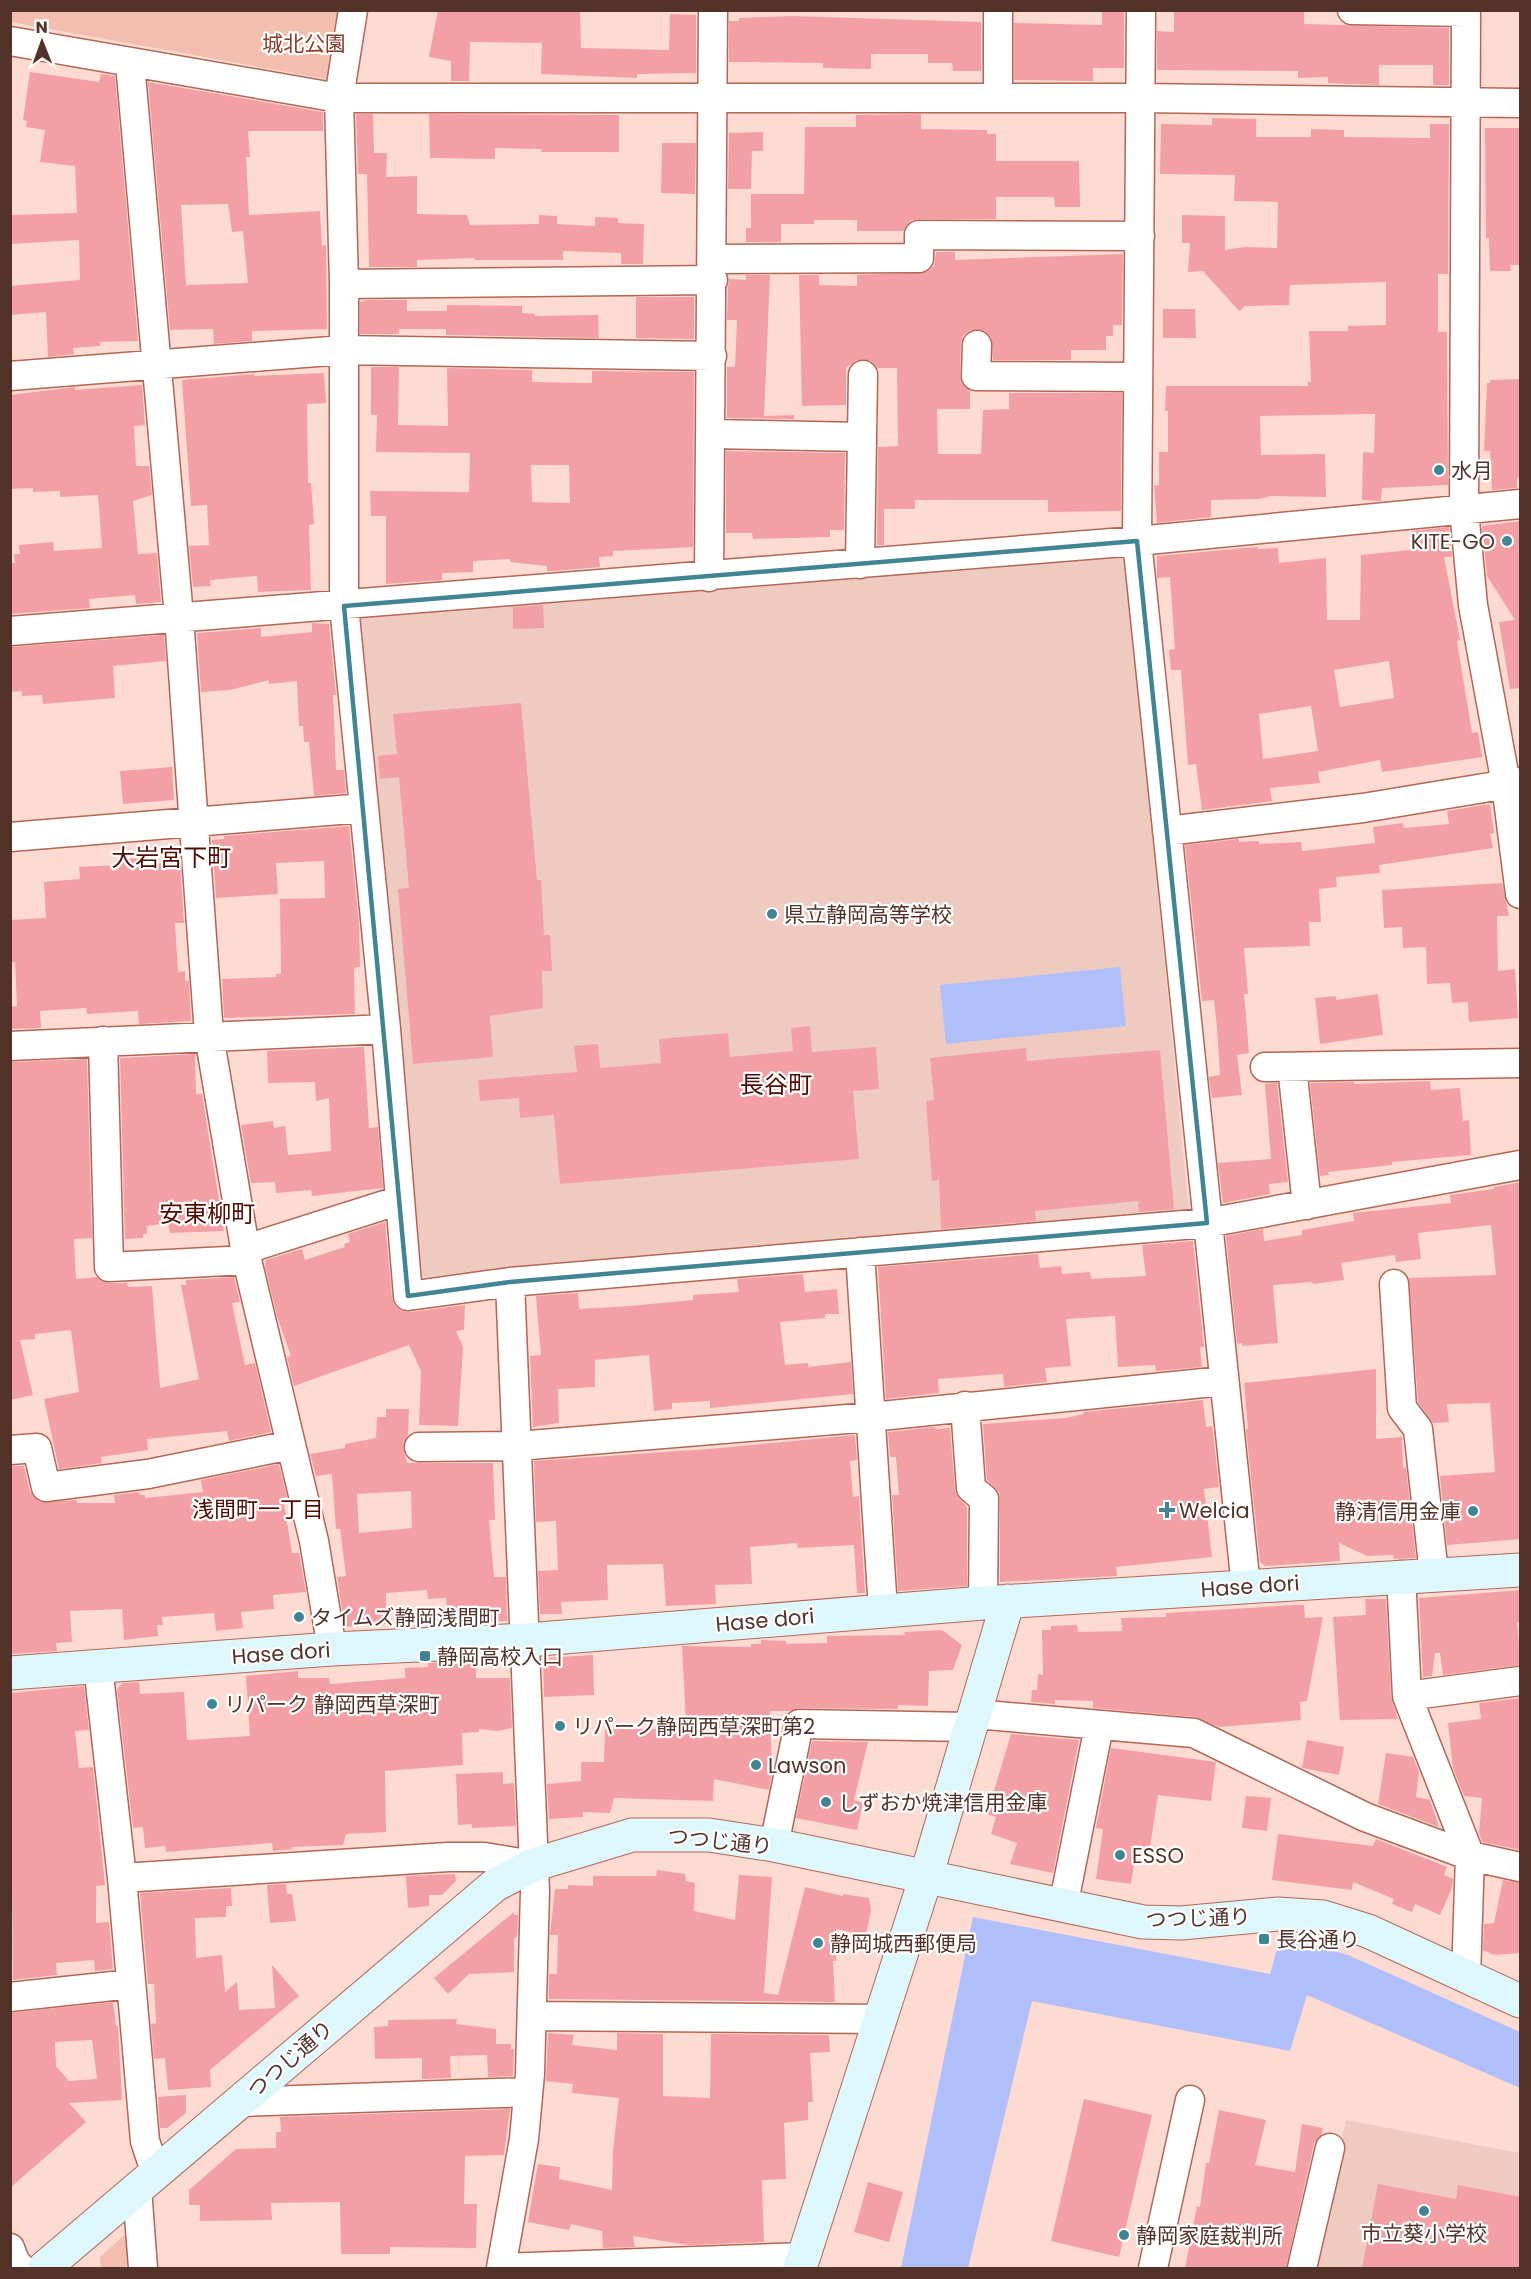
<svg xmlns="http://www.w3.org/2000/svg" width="1531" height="2279" font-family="Poppins,'Noto Sans JP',sans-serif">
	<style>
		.built { fill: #efcac1 }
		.green { fill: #f3bdb0 }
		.water { fill: #b0befa }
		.building { fill: #f39fa6; fill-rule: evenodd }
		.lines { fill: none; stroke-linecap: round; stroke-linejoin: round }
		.street-casing { stroke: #b26755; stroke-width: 31 }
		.secondary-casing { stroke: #b26755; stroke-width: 35 }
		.street { stroke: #fff; stroke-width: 28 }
		.secondary { stroke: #def7fd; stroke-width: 33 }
		.marked { fill: none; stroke: #418594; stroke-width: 4.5; stroke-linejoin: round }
		.poi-dot { fill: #418594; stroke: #fff; stroke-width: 2 }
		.labels { text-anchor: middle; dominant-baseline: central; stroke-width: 4.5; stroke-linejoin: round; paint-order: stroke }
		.park-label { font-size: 21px; fill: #8c3a27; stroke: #fff }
		.poi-label { font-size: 21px; fill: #53322a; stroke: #fff; text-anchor: start }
		.street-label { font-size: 21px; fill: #53322a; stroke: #fff }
		.neighbourhood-label { font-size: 22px; fill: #500c00; stroke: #fff }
		.quarter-label { font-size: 24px; fill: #500c00; stroke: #fff }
	</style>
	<rect width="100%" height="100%" fill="#fddbd2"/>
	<path class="built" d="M1125,555L1189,1213L422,1277L353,615Z
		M1346,2120L1520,2153V2268H1315Z"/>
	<path class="green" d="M10,11H343L332,80L11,22Z
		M132,2228V2260L123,2268H101L100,2257Z"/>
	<path class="water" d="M1120,967L1126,1026L946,1044L940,985Z
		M973,1917L1270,1974L1279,1942L1307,1943L1348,1955L1520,2032V2088L1307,1995L1290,2051L1032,2001L968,2268H901Z"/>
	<path class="building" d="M438,10L580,12L581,48L669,50L670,14L696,15V73L637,74V78L541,74L542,43L470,42L469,81H451V61L429,57Z
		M1102,10H1124V68H1093V81L1014,80V23L1102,25Z
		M1174,10H1304V24L1449,28V85H1433V65H1379V85L1328,83V77L1298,78V71L1157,70V31L1174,32Z
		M792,16L981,22V71H953L952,63H928V54H871V69L823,68V63L729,62V21H739V18Z
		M30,72L99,82L101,74L115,76L138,341L100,342V346L73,348L74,354L48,357L46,312L10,315V286L80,280L79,240L10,244V215L77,213L75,166L40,162L45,130L26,127L27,121L23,120Z
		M148,82L323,112V131H248L250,157H246L249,215L320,211L322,246L326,245L327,329L252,331V341L214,344L213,329L170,330ZM228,204L232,232L243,231L248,283L186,285L181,205Z
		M356,114H373L374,153H387L386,177L417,176V214L467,215L470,225L539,224V215L557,216V224L595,226V217L618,218V223L644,224L643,264H621V253L563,251V260H475V258L417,260V267H369L367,174H358Z
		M429,114L619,115V152H541L542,149L495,148V159L430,158Z
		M921,114V129L987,130V134H996V161H1079L1080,207H1055L1054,197H996V219H918L910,221L904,231H857V220H814V224H781V242H746V228H751V194H804L805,127H856V115Z
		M1212,118L1256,119V137H1311V129L1344,130V137L1430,138V124H1449L1448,274H1438V332H1447L1448,485L1382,488L1381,501L1362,500L1363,452L1374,453L1375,414L1260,416L1261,455L1325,454L1326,497L1271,496L1259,499L1211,500V517L1157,523L1154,486L1159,485V452H1168V411H1165L1166,386H1308V382H1311L1309,331H1348V326L1386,325V282L1290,285L1289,305L1245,306L1239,311L1203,271L1188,272L1190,243H1182V215L1225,216V250L1244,247L1277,248L1278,202L1234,201L1235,175L1160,174L1161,124L1212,125Z
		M1485,128H1521V265H1510L1511,271H1490L1489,238H1486Z
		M763,132V151H752L751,189H728L729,133Z
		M662,143H696L695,194L661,193Z
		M936,252H955V260L1123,254L1122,325H1113V336H1106V350H1071V360H993L991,337L985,331L970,330L963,336L961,344L960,375L962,384L970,391V409H937L938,454H981L983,410L1009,409V393H1122L1121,511L1048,512V500H915V509H884V545H877L878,447L898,446L897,368H878L871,361L856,360L846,368V405L802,406L799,275H819V285L857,286V275L927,272L934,266Z
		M746,275H770L764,416L794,415V419L727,418V367H735L737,320H727L728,288L729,279L746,280Z
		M636,297H694V339L636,338Z
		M368,300H407V311H447V305L522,306V313L535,314V316L598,315L599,338L446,335V329H399V334H360V302Z
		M1163,309H1195L1196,338H1163Z
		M371,367H399L398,425L448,426L447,368L532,370V382L592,383V371L694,372L693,547L613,551V556L599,557L600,567L555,571H547V566L510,562V559L473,561V572L442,573V580L386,584V516H371L370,491L469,492L470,453L376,452L377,415H371ZM531,465H569L570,503L532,502Z
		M324,373L326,403L307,404L308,483H311L314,524L309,525L311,590L258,592L257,576L210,580L211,586L193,587L189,546L209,545L207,505L191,506L182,380L254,374V376Z
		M1521,379V477L1517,478V488L1492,490L1490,451H1484L1487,383H1490V380Z
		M142,385L145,425L134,426L136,466H149L152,495L133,501L138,554L157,553L161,602L136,604L135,595L89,599L90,608L10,614V563H15L14,554H20L19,545L53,542L54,551L102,548L98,495L60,497V491L33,492V488L10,489V395L75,387V390Z
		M726,451L845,453L844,530H830V537L753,539L752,533H726Z
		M1521,521V688L1510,689L1499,622L1515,620L1487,576L1482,526Z
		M1449,527L1452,557H1444L1460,640L1457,641L1472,733L1478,732L1482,757L1382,772L1380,760L1318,772L1320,783L1270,788L1272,801L1202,810L1196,764L1188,765L1181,670H1171L1169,650L1175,649L1170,577L1157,578V556L1258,547V549L1278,548L1279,563L1326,558L1327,620H1360L1361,555L1410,550L1412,531ZM1389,661L1394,698L1340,707L1334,670ZM1311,706L1318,751L1263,759L1259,714Z
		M543,605L544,628L513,629V607Z
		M312,623L329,624L336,695H333L336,770H344L346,793L314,796L309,742H304L303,726H299L297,681L269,684V680L230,690L201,692L197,633L261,628V637L312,632Z
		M164,635L166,661L113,666L115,698L43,704L42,695L22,696V691L10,692V647Z
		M521,703L537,880H541L544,935H550L552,971H542L543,1008L490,1016L493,1057L413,1064L398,889L409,888L399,777L380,779L378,756L397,754L393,714Z
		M172,767L174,800L123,804L120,771Z
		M1490,804L1494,833L1490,834L1493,848L1379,865L1380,873L1336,877L1337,887L1319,889L1321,922H1309L1310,946L1244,948L1248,994H1244L1249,1053L1237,1055L1242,1095L1212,1098L1209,1077L1220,1075L1217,1028L1214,1000L1202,1001L1185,845L1239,839V842L1259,841V844L1301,842L1302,851L1375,843L1373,827L1403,823L1404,828L1449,824L1447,811Z
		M349,826L359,923L360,967L354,968L355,1014L224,1018L222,979L276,977V974H281L280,899L325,898L324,861L276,863L278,894L216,898L212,840L224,839V836Z
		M152,857L153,864L180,862L184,923H175L178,972L185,971V981H189L191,1021L139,1024L138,1011L87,1014L86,1008L40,1011L41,1028L10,1029V1007L17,1006L15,962L10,963V920L46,918L44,882L80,879L79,867L117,865V860Z
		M1502,883L1509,916H1497L1498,971L1515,969L1518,1018L1469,1022L1468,1002L1452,1003L1450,983L1427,984L1426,947L1403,948L1402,927L1384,928L1382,890Z
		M1378,994L1383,1035L1320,1044L1315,998L1336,996V1000Z
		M810,1026L812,1052L876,1047L879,1089L853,1091L859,1159L560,1184L554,1115L520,1118L519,1098L480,1101L478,1080L577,1072L574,1046L598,1044L600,1068L661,1063L659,1039L728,1033L730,1057L793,1051L791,1028Z
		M364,1047L369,1128L378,1127L383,1188L312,1196L311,1190L276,1193L275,1182L251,1183L241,1125L273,1121L274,1128L285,1126L288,1155L331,1151L329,1098L316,1101L315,1082L268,1083L267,1051Z
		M1026,1048L1027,1061L1160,1050L1174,1209L1139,1212L1138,1201L1035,1211L1036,1221L941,1229L939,1180L932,1181L926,1101L934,1100L930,1058Z
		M195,1054L196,1094H202L224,1231L170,1233L168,1223L147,1226V1234H143V1238L125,1239L120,1058Z
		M87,1059L92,1238L74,1239L76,1279L97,1277L109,1283H127L128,1287L152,1286L160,1388L199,1379L181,1285H186V1280L234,1277L240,1302L232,1303L245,1365L255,1363L271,1432L229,1441L227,1431L147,1439L148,1450L101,1457L102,1463L59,1469L44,1399L79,1392L71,1330L35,1334V1339L20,1340L33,1395L10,1400V1062Z
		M1430,1081L1431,1090L1460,1088L1463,1121L1469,1120L1471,1155L1392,1162V1165L1328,1172L1329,1175L1320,1176L1310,1083L1354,1082V1084Z
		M1277,1083L1288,1182L1269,1184L1270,1194L1223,1203L1218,1163L1271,1159L1265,1084Z
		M1521,1182V1539L1447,1545L1440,1476L1495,1472L1490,1403L1447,1404L1449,1422L1433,1423L1418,1402L1409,1278L1496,1275L1491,1225L1418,1233L1421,1259L1396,1262L1395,1255L1341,1263L1344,1280L1313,1284L1312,1282L1273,1285L1278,1343L1242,1346V1343L1237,1344L1226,1236L1263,1229L1264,1241L1302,1235V1230L1354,1221L1353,1213L1451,1203L1450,1195L1494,1189V1187Z
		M385,1222L392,1297L395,1306L402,1311L410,1312L465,1305L464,1330L456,1331L463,1347L458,1426L419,1425L421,1371L409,1345L294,1386L287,1357L291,1356L277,1316L265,1266L266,1260L302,1249L305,1260L345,1247L344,1244L350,1242L348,1234Z
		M1193,1241L1204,1347H1200L1202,1367L1156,1371L1155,1365L1118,1367L1115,1316L1066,1319L1071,1366L1045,1368L1047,1382L1004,1387L1003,1374L938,1379L939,1393L886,1399L878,1267L1038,1254L1040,1268L1061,1266L1062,1274L1090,1272L1091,1279L1146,1276L1142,1245Z
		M803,1274L805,1292L837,1289L839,1314H825V1318L780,1322L785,1365L808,1363V1367L851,1362L853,1394L710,1408V1401L672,1403V1409L654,1411L649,1355L595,1360V1387L558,1389L559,1423L533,1427L530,1356L541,1355L536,1296L578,1293L579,1309L630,1306L693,1300V1295L739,1292L737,1279Z
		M1376,1369V1439L1402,1437L1403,1468L1406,1467L1416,1558L1394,1559L1393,1555L1367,1556L1339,1543L1340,1561L1265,1566L1260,1562L1246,1429H1248L1244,1383Z
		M1203,1400L1206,1427L1212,1426L1213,1432L1219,1487L1204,1489L1212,1557L1116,1567L1117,1576L1000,1582V1499L999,1492L987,1480L983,1424L1066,1418L1084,1414L1083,1412Z
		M386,1409H409L408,1435L403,1447L407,1463H493L495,1520H489L494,1577H506L507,1621L447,1624L446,1598L428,1599L427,1590L386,1593V1624L345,1627L337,1577L346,1576L340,1529H336L332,1474L316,1476L310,1454L345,1448V1444L376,1438L377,1417H386ZM411,1491L412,1528L359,1533L357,1494Z
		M935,1427L936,1429L950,1428L955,1490L957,1496L967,1507V1586L898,1591L892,1495H899L896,1457H890L888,1432Z
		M855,1435L857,1460L850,1461L853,1497L859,1496L865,1593H857L854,1545L798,1548L797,1543L750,1547L752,1584L715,1585L716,1604L666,1606L663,1564L607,1565L608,1600L561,1602L562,1614H540L538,1571L558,1570L556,1521L536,1522L534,1461L709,1449Z
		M279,1464L287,1497L283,1498L292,1553H299L306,1592L273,1595L274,1609L241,1612L243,1628L216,1631L214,1613L162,1617L163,1625H157L158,1636L124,1640L122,1609L70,1611L72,1642L56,1643L57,1651L10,1654V1466H24L30,1491L40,1502L77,1500V1503H115L114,1495L139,1492L140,1495H145V1498L203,1492L201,1480Z
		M1521,1590V1622H1517L1521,1665L1443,1675L1440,1653H1435L1432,1676L1423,1677L1419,1598Z
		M1365,1599H1386L1391,1697L1398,1719L1340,1720L1333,1617L1366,1615Z
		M1294,1605H1304L1305,1618L1323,1617L1307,1701L1300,1702L1301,1720L1219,1727L1195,1717L1093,1708V1701L1055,1700V1704L1031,1702L1032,1690H1037L1038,1674L1043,1675L1042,1630H1051V1626L1077,1625L1078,1632L1122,1631L1121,1618L1166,1617V1613Z
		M942,1630L962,1645L953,1670L929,1671L928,1706L898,1705V1709L799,1708L789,1711H770L772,1772L769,1790L714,1779L713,1801L614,1798L610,1813L583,1812V1817L549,1819L547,1784L581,1781V1762H604L605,1729H679V1723H686L682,1646L751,1647V1644H761V1640L786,1641V1644L827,1643V1636L905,1635L904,1632Z
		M593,1655L594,1695L544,1697L543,1658Z
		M476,1661V1678H510L512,1728L498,1731L479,1729V1732L462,1733L463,1765L385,1771L386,1832L346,1834L343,1845L292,1847L293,1849L273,1851L272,1843L166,1852L165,1846L145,1848L143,1827L133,1828L117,1689L123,1683L139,1682L140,1694L184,1692L187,1740L250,1736L246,1676L298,1671V1678H329L330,1684L405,1678V1668L428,1667V1663Z
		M84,1686L89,1730L75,1731L79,1768L93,1767L105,1885L96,1886V1923L109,1922L113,1969L95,1971L94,1960L56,1963L57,1975L13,1980L10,1693Z
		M1521,1698V1850L1482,1842L1479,1833L1482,1798L1464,1796L1453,1768L1448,1723L1481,1719L1479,1703Z
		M1011,1734L1079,1740L1053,1873L1010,1864L1017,1843L991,1834L996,1817L987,1814Z
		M1307,1740L1344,1747L1339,1775L1302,1768Z
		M812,1741L868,1742L854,1800L863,1803L857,1830L796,1818Z
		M1111,1748L1216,1762L1211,1801L1158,1795L1149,1854L1136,1852L1131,1884L1096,1879L1103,1829L1096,1828Z
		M1386,1753L1413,1757L1419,1772L1416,1797L1430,1800L1439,1827L1378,1804Z
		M503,1772V1784L514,1783L516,1826L472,1828V1824L458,1825L456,1774Z
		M1246,1796L1271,1798L1267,1831L1242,1828Z
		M1278,1834L1373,1846L1376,1839L1447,1867L1444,1875L1453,1879L1452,1888L1440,1915L1415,1904L1412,1912L1392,1904L1394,1899L1353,1882L1352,1890L1272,1880Z
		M657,1870L685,1874L686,1881L695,1883L694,1911L735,1920L739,1875L772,1877L764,1993L778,1995L805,1887L843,1896V1894L869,1898L871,1910L866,1935L836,1929V1961H833L835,2002L549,1999V1974H557L558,1935H550L555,1889H568V1885L593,1886V1876H656Z
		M455,1874L456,1881L442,1895H429V1906L408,1908L406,1876Z
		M1503,1880L1521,1883V1953L1494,1955L1483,1950L1484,1924L1494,1923Z
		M286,1884L287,1894H292L296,1921L270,1923L267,1885Z
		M231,1888L232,1906H226V1917L195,1918L196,1958L222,1955L225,1992L237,1982L239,2010L275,2008L272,1965L299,1996L210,2070L211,2087L168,2090L165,2058L154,2059L151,2024L156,2023L154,1984H148L140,1893Z
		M514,1912V1915H518L517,1937L514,1938V1972L469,1974L448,1994L434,1978Z
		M113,2002L116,2026H118L122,2100L69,2103L86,2122L10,2188V2013ZM92,2040L97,2079L69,2081L56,2066L55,2042Z
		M457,2019L456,2024L496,2029V2044H511V2049H514L513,2076L488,2077L487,2055L450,2056L451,2078L422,2079V2058L375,2059L374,2027L388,2026V2020Z
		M548,2033L574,2035L572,2045L617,2050V2033L663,2034V2096L710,2098L711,2034L829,2035L830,2052L810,2053L813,2102H808V2120L784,2123L786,2179L762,2180L764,2242L688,2245L633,2236L635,2247L603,2248L602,2231L571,2224L569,2230L528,2222L538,2164L560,2167L559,2179L612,2190L613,2150L619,2098L572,2093L573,2084L546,2081Z
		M186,2095V2113L167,2128H160L158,2097Z
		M1084,2099L1152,2115L1119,2257L1051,2241Z
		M510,2109L504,2155L465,2156L464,2204H477L476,2248L390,2247V2254H341L340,2202L271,2203L272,2220L200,2221V2205H189V2190L236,2149L276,2148V2132H281L280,2117Z
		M1219,2110L1266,2120L1255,2165L1295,2172L1302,2124L1323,2128L1322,2134L1314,2144L1286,2268H1185L1197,2206L1200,2207L1206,2163H1209Z
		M868,2182L903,2192L889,2242L854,2232Z
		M1378,2184L1456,2199L1458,2185L1521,2197V2268H1362Z"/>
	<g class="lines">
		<defs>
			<path id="street" d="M353,10L339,98L344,284V606L386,1029L408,1296L510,1282L1207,1223L1520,1165
				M998,10V97
				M1141,10L1137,541L1246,1587
				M1352,10L1466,12
				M1466,10L1464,510L1473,605L1506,784L1520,894
				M10,41L339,98H1141L1520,103
				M130,63L179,617L209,1035L247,1260L314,1541L332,1649
				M713,259L919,258V235L1140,236
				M344,284L713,280
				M977,345L976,376L1138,377
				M10,376L343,350L712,356
				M711,434L862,437
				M860,564L863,375
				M709,577L713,10
				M10,631L1137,541L1520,504
				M1167,831L1363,808L1520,782
				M10,837L364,808
				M103,1041L109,1267L247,1260
				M10,1046L386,1029
				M1265,1067L1520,1063
				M1292,1067L1307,1205
				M246,1249L400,1200
				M860,1252L883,1610
				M1394,1284L1402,1408L1418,1429L1434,1574
				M965,1406L971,1488L984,1499L983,1603
				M419,1447L518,1446L871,1417L1223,1381
				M10,1450L37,1448L46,1487L148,1474L291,1445
				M1401,1575L1407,1696L1470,1856L1466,1977
				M98,1666L122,1878L145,2141L151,2159L161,2169
				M1407,1696L1520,1681
				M974,1714L1194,1733L1365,1817L1470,1856L1520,1867
				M774,1845L799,1724L970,1727
				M122,1878L448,1857H484L533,1865
				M1063,1907L1099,1726
				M10,1997L131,1984
				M532,2016L880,2019
				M241,2102L528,2092
				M137,2189L143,2268
				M10,2248L15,2261L21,2268
				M501,2268L524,2139L530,2074L535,1891L510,1282
				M504,2268L804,2257
				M1153,2268L1190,2100
				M1302,2268L1330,2148"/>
			<path id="secondary" d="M10,1673L332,1649L527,1640L983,1603L1520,1570
				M44,2268L495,1885L533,1865L632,1835H709L774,1845L1143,1922L1181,1923L1278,1914L1323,1917L1368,1931L1520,2001
				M800,2268L926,1877L1008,1601"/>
		</defs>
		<use href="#street" class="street-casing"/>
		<use href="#secondary" class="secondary-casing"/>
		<use href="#street" class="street"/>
		<use href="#secondary" class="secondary"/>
	</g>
	<path class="marked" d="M1137,541L1207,1223L510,1282L408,1296L344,606Z"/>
	<g class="poi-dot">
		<circle cx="1439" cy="470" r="6"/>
		<circle cx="1507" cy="541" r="6"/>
		<circle cx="772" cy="914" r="6"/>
		<path d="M1164 1501h6v6h6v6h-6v6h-6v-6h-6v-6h6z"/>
		<circle cx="1473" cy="1511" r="6"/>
		<circle cx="299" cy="1617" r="6"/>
		<rect x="419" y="1650" width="12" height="12" rx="3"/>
		<circle cx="212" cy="1704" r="6"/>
		<circle cx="560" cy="1726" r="6"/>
		<circle cx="756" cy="1765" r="6"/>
		<circle cx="826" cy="1802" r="6"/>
		<circle cx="1120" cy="1855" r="6"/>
		<rect x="1258" y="1933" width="12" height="12" rx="3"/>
		<circle cx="818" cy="1943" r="6"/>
		<circle cx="1424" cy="2211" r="6"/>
		<circle cx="1124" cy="2235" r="6"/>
	</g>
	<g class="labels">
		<g class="park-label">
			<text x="304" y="43">城北公園</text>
		</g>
		<g class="poi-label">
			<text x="1451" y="470">水月</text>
			<text x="1495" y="541" text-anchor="end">KITE-GO</text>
			<text x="784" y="914">県立静岡高等学校</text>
			<text x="1179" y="1510">Welcia</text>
			<text x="1461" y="1511" text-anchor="end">静清信用金庫</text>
			<text x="311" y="1617">タイムズ静岡浅間町</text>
			<text x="437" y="1656">静岡高校入口</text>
			<text x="224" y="1704">リパーク 静岡西草深町</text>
			<text x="572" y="1726">リパーク静岡西草深町第2</text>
			<text x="768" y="1765">Lawson</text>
			<text x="838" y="1802">しずおか焼津信用金庫</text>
			<text x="1132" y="1855">ESSO</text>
			<text x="1276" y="1939">長谷通り</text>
			<text x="830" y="1943">静岡城西郵便局</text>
			<text x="1424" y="2233" text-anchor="middle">市立葵小学校</text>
			<text x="1136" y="2235">静岡家庭裁判所</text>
		</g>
		<g class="street-label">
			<text transform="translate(1250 1586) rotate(-4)">Hase dori</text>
			<text transform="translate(765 1620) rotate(-5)">Hase dori</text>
			<text transform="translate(281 1653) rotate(-4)">Hase dori</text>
			<text transform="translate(720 1841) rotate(6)">つつじ通り</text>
			<text transform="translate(1198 1918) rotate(-2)">つつじ通り</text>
			<text transform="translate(290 2059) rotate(-41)">つつじ通り</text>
		</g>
		<g class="neighbourhood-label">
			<text x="258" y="1509">浅間町一丁目</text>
		</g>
		<g class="quarter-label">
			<text x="171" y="857">大岩宮下町</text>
			<text x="776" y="1084">長谷町</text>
			<text x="207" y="1213">安東柳町</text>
		</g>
	</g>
	<rect width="1531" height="2279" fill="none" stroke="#53322a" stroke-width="24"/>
	<g transform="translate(42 42) rotate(359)" stroke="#ffffff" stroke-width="4.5" paint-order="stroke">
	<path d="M0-4.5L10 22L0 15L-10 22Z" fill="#53322a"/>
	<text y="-9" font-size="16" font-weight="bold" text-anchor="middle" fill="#53322a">N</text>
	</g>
</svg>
